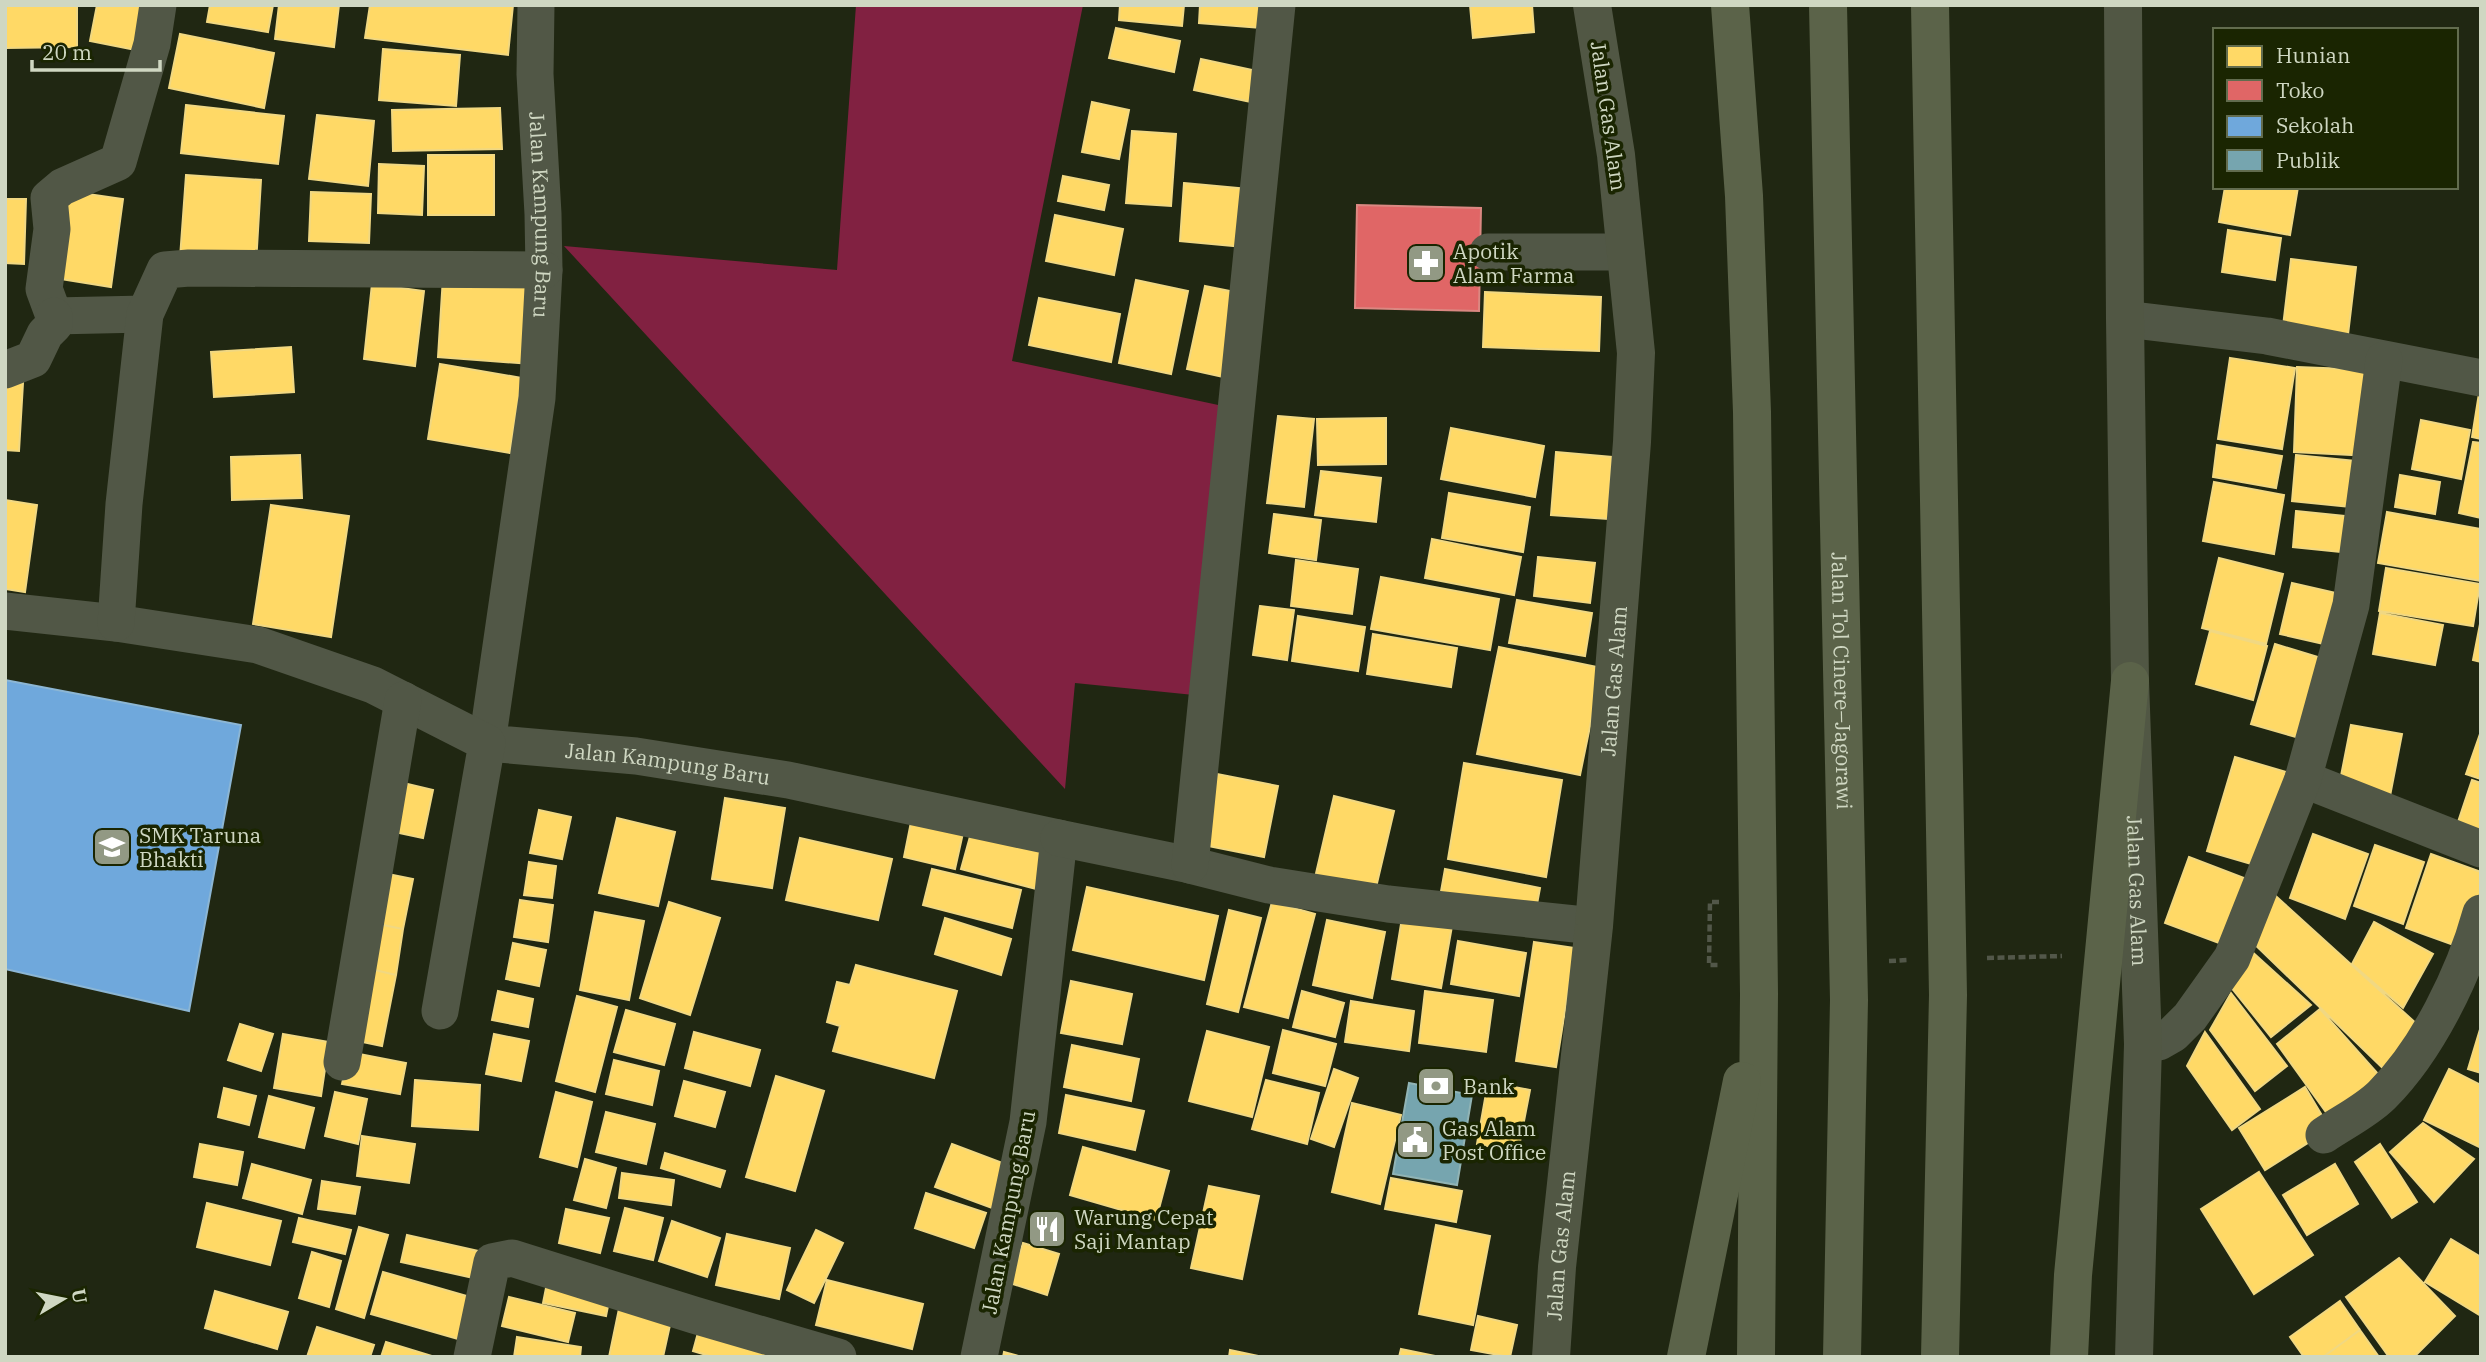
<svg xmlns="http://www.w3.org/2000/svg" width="2486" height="1362" font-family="'IBM Plex Serif',serif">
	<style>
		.green { fill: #812141 }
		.homes { fill: #ffd966; stroke: #f1d882; stroke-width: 2 }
		.shops { fill: #e06666; stroke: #db8882; stroke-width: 2 }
		.schools { fill: #6fa8dc; stroke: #8cb6d4; stroke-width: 2 }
		.public { fill: #76a5af; stroke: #91b4b5; stroke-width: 2 }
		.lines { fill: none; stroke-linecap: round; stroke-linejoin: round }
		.path { stroke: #525749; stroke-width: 4.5; stroke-dasharray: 7 3.5; stroke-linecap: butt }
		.street { stroke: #515746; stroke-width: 37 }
		.secondary { stroke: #515744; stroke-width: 38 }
		.highway { stroke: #5b6349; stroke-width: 38 }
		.labels { text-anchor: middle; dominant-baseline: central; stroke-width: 7; stroke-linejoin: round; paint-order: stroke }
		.street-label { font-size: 21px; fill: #cfd7c2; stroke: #1a2501 }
		.poi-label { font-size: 21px; fill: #cfd7c2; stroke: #1a2501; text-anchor: start }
	</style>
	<rect width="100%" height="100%" fill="#202712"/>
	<path class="green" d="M856,5H1083L1012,361L1251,412L1194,695L1075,683L1065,789L564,246L837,270Z"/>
	<path class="homes" d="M5,5H77V47L6,48Z
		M97,5H145L136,50L90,41Z
		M210,5H273L268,32L207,22Z
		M279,5H339L334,47L275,39Z
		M370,5H513L508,55L365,38Z
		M1120,5H1184L1182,26L1119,20Z
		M1200,5H1263L1261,28L1199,23Z
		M1470,5H1532L1534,32L1473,38Z
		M1116,28L1180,41L1174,72L1109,58Z
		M180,34L274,53L264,108L169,88Z
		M383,49L460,55L456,106L379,100Z
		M1201,59L1257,71L1251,102L1194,90Z
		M1092,102L1129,110L1119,159L1082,152Z
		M186,105L284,116L278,164L181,153Z
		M500,108L502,149L393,151L392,110Z
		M317,115L374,121L368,186L309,179Z
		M1132,131L1176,134L1171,206L1126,203Z
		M428,155H494V215H428Z
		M379,164L424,166L422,215L378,213Z
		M186,175L261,180L256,264L180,258Z
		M1063,176L1109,185L1104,210L1058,201Z
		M1184,183L1248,189L1243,247L1180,241Z
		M2225,187H2298L2290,235L2219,222Z
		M67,191L123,199L111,287L54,278Z
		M311,192L371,194L369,243L309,241Z
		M5,199H26L24,264L5,263Z
		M1055,215L1123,229L1114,275L1046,261Z
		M2228,230L2281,238L2275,280L2222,272Z
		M2291,259L2356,267L2347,343L2282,335Z
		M443,277L537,284L531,364L438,357Z
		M1136,280L1188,291L1171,374L1119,363Z
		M372,284L424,291L415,366L364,359Z
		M1205,286L1245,294L1228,378L1187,369Z
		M1485,292L1601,297L1599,351L1483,347Z
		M1039,298L1120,314L1111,362L1029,345Z
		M291,347L294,392L214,397L211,352Z
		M2230,358L2295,368L2282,449L2218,439Z
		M440,364L522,378L510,453L428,439Z
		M2297,367L2374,370L2370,456L2294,452Z
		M5,382L23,383L19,451L5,450Z
		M2480,387H2481V439L2472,437Z
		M1278,416L1314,419L1304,507L1267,503Z
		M1386,418V464L1318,465L1317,419Z
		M2421,420L2470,430L2461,479L2412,469Z
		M1451,428L1544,446L1535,497L1441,479Z
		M2473,442L2481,443V518L2459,513Z
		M2217,445L2282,456L2276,488L2213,477Z
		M1556,452L1612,457L1608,519L1551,515Z
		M300,455L302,498L232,500L231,457Z
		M2296,455L2365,462L2360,508L2292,501Z
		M1321,471L1381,478L1376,522L1315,515Z
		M2400,475L2440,482L2435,514L2395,507Z
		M2214,482L2284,495L2274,554L2203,541Z
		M1449,493L1530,507L1523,552L1442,538Z
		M5,500L37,505L25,592L5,589Z
		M271,505L349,516L331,637L253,624Z
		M2296,511L2354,517L2350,553L2293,547Z
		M2387,512L2481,529V581L2378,563Z
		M1274,514L1321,520L1316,560L1269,553Z
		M1432,539L1521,557L1514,595L1425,578Z
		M1538,557L1595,563L1590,603L1534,596Z
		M2219,558L2283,574L2266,644L2202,628Z
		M1296,560L1358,569L1352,614L1291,606Z
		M2386,568L2480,584L2473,626L2379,611Z
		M1381,577L1499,599L1490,650L1371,629Z
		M2292,583L2349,596L2337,647L2280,634Z
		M1517,600L1592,613L1585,656L1509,643Z
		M1260,606L1294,610L1287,660L1253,655Z
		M2380,613L2443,625L2435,665L2373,654Z
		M1298,616L1365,627L1358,671L1292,661Z
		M2481,619V662L2473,660Z
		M2210,631L2267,646L2253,700L2196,684Z
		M1373,634L1457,648L1451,687L1367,674Z
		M2275,644L2334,662L2310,741L2251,724Z
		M1499,647L1602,668L1580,775L1477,754Z
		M2351,725L2402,734L2390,796L2339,786Z
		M2481,731V779L2466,774Z
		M2235,757L2293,774L2265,868L2207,851Z
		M1464,763L1562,780L1546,877L1448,859Z
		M1217,774L1278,786L1264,857L1203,845Z
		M2472,780L2481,783V844L2454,834Z
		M395,781L433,790L423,838L385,830Z
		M1334,796L1394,811L1374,896L1314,882Z
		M725,798L785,808L772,888L712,879Z
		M539,810L571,817L562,859L530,853Z
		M617,818L675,832L658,906L599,893Z
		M911,822L963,833L955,869L904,857Z
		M971,833L1049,853L1040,890L961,869Z
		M2313,834L2368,854L2345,919L2290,898Z
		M800,838L892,859L878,920L786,900Z
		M2375,845L2424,862L2403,924L2354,906Z
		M2431,854L2481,872V895L2462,948L2406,928Z
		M2189,857L2252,881L2227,946L2165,923Z
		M529,862L556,866L552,898L524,895Z
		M932,869L1021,890L1012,928L923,905Z
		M1445,869L1540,888L1535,915L1440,897Z
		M378,872L413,879L403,929L368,922Z
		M1087,887L1218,916L1204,980L1073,950Z
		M2268,889L2419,1026L2392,1077L2245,935Z
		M520,900L553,905L548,942L514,937Z
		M669,902L720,918L690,1015L640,998Z
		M1272,902L1315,914L1288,1018L1244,1007Z
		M1229,910L1261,918L1238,1012L1207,1004Z
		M595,912L644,921L629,1000L580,990Z
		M945,918L1011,939L1001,975L935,954Z
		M1402,918L1452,926L1441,988L1392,979Z
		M1327,920L1385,932L1372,998L1313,985Z
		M368,922L403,929L396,975L362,967Z
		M2374,922L2433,954L2403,1008L2352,964Z
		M1458,941L1526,953L1519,996L1451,984Z
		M1534,942L1575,948L1556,1067L1516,1061Z
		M513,943L546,950L539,986L506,979Z
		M2249,949L2311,1005L2271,1037L2226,981Z
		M856,965L957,991L934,1078L833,1051L840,1026L827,1022L837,982L850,985Z
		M362,967L396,975L382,1046L348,1039Z
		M1071,981L1132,994L1122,1044L1061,1033Z
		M498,991L533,999L528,1027L492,1020Z
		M1302,991L1344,1003L1335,1037L1293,1027Z
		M1425,991L1493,1000L1486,1052L1419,1043Z
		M2231,993L2287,1066L2255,1091L2210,1030Z
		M577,996L617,1007L595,1092L556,1081Z
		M1351,1001L1414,1011L1409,1051L1345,1042Z
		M2320,1009L2387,1084L2328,1115L2277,1044Z
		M626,1010L675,1024L664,1065L614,1052Z
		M240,1024L273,1034L261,1071L228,1060Z
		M2481,1026V1073L2468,1069Z
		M1283,1030L1336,1044L1325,1086L1273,1073Z
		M1207,1031L1269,1047L1252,1117L1189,1101Z
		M694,1032L760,1050L750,1086L685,1068Z
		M2205,1032L2260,1109L2232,1130L2187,1066Z
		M283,1034L329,1042L321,1096L274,1088Z
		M494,1034L529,1041L521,1081L486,1074Z
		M1072,1045L1139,1059L1131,1101L1064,1087Z
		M349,1052L406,1063L400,1094L342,1084Z
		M614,1060L659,1071L652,1105L606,1094Z
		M1334,1069L1358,1078L1334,1147L1311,1139Z
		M2449,1069L2481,1085V1143L2479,1147L2424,1120Z
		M776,1076L824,1091L795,1191L746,1177Z
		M415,1080L480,1085L478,1130L412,1126Z
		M1266,1080L1319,1093L1307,1144L1252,1129Z
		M684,1081L725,1092L715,1127L675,1116Z
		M1488,1082L1530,1090L1518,1152L1477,1144Z
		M2305,1087L2330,1129L2265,1170L2239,1128Z
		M224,1088L256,1096L249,1125L218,1117Z
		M335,1092L367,1099L358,1144L325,1136Z
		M556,1092L592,1102L577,1167L540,1157Z
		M1066,1095L1144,1111L1135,1150L1059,1133Z
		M269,1096L314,1108L304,1148L259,1137Z
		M1352,1103L1401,1115L1380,1204L1332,1192Z
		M606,1112L655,1124L646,1164L596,1152Z
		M2423,1123L2474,1159L2434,1202L2390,1152Z
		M362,1136L415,1144L409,1183L357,1176Z
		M200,1144L243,1152L237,1185L194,1177Z
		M952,1144L1008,1165L992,1208L935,1187Z
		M2380,1144L2417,1202L2392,1218L2355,1162Z
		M1083,1147L1169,1171L1156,1220L1070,1195Z
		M665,1153L725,1171L720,1187L661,1168Z
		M585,1159L616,1168L606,1208L574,1200Z
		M252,1164L311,1180L302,1214L243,1198Z
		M2335,1164L2358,1204L2307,1235L2283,1195Z
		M2259,1172L2313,1255L2254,1294L2201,1209Z
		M622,1173L674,1180L671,1205L619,1198Z
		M1391,1178L1462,1191L1456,1222L1385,1209Z
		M322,1181L360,1187L355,1214L318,1209Z
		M1209,1186L1259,1196L1242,1279L1191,1268Z
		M926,1193L986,1213L974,1248L915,1228Z
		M207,1203L281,1221L270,1265L197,1247Z
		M625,1208L663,1218L653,1260L614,1251Z
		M566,1209L609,1218L600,1253L559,1243Z
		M299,1218L351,1230L345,1254L293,1242Z
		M672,1221L720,1238L707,1277L659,1261Z
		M1436,1225L1490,1236L1473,1325L1419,1314Z
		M359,1227L388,1235L364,1318L336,1309Z
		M816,1230L843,1243L814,1303L787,1290Z
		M727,1234L790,1248L779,1299L716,1285Z
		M407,1235L483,1252L478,1279L401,1262Z
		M2451,1239L2481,1257V1316L2425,1282Z
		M1023,1243L1059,1254L1047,1295L1010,1283Z
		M312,1252L341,1261L329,1307L299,1298Z
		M2399,1258L2455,1316L2414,1357H2389L2346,1297Z
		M383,1272L477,1299L465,1341L371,1314Z
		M548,1278L611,1291L606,1316L543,1303Z
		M827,1280L923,1304L912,1349L816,1325Z
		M215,1291L288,1312L277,1349L205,1328Z
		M509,1297L575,1313L568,1342L502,1326Z
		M2340,1301L2360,1330L2323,1357H2304L2290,1337Z
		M620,1304L672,1316L663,1357H609Z
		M1478,1316L1517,1325L1510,1357L1471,1350Z
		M702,1318L776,1340L771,1357H713L693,1351Z
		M317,1327L374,1345L370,1357H307Z
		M2360,1330L2379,1357H2323Z
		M517,1337L581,1347L580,1357H514Z
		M386,1342L435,1357H381Z
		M1401,1349L1440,1357H1399Z
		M1230,1350L1263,1357H1229Z
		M1004,1352L1022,1357H1003Z"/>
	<path class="shops" d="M1357,205L1481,208L1479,311L1355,308Z"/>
	<path class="schools" d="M5,680L241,725L189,1011L5,969Z"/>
	<path class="public" d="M1409,1083L1472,1095L1457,1185L1393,1174Z"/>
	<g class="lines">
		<path class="path" d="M1719,902H1710L1709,965H1719
			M1987,958L2062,956
			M1889,961L1908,960"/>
		<g class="street">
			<path id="s1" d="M536,5L535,74L543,214L544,270L537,398L487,743L636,756L788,780L1059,838L1028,1122L979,1357"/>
			<path d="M1488,252H1626"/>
			<path d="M145,314L54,316L44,289L52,229L49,198L62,187L118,162L152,44L158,5"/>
			<path d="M2125,319L2267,336L2481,378"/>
			<path d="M5,370L33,359L45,334L54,325V316"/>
			<path d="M5,611L116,623L258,645L373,685L487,743L440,1011"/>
			<path d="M116,623L124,504L145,314L165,270L189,268L544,270"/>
			<path d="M2303,779L2481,849"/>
			<path d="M1059,838L1190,865L1269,885L1388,904L1594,926"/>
			<path d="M1190,865L1277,5"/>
			<path d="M2143,1044L2159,1042L2173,1034L2190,1017L2232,958L2303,779L2351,605L2384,360"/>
			<path d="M342,1062L403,700"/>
			<path d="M2324,1135C2343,1122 2366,1111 2382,1095C2427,1050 2464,975 2481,913"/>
			<path d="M472,1357L492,1262L512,1258L694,1315L838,1357"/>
		</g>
		<g class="secondary">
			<path id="s2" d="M2123,5L2125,319L2130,681L2143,1044L2134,1357"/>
			<path id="s3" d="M1551,1357L1557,1267L1594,926L1632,442L1636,353L1616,155L1592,5"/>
		</g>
		<g class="highway">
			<path d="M1730,5L1744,196L1752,412L1759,994L1756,1357"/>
			<path id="s4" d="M1828,5L1849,1000L1842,1357"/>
			<path d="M1930,5L1948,995L1940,1357"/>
			<path d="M1686,1357L1742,1081"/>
			<path d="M2069,1357L2073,1275L2130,681"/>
		</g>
	</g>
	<defs>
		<symbol id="pharmacy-square" viewBox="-11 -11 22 22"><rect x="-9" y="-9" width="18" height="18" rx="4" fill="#929984" stroke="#1a2501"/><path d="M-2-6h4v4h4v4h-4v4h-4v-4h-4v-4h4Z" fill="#fff"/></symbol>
		<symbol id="school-square" viewBox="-11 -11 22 22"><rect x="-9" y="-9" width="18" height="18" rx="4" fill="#929984" stroke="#1a2501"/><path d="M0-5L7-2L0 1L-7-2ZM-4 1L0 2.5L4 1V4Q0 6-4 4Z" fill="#fff"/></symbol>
		<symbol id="bank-square" viewBox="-11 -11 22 22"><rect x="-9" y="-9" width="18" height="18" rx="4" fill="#929984" stroke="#1a2501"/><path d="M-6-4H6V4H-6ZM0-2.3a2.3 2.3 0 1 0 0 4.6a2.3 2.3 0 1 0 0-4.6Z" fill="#fff"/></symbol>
		<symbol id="civic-square" viewBox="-11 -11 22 22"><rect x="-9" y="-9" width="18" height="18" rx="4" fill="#929984" stroke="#1a2501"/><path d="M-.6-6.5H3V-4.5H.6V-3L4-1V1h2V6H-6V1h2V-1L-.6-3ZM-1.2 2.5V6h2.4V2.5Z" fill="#fff"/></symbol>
		<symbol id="restaurant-square" viewBox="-11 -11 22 22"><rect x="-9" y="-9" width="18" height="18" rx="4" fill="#929984" stroke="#1a2501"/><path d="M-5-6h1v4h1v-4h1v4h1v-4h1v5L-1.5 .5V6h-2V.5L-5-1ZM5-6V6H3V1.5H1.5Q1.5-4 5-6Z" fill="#fff"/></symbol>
	</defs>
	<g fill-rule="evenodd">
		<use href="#pharmacy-square" x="1404" y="241" width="44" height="44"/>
		<use href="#school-square" x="90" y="825" width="44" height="44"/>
		<use href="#bank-square" x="1414" y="1064" width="44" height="44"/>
		<use href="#civic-square" x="1393" y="1118" width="44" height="44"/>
		<use href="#restaurant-square" x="1025" y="1207" width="44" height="44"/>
	</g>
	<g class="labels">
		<g class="street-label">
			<text transform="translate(1609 116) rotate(82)">Jalan Gas Alam</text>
			<text stroke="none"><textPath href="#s1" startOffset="210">Jalan Kampung Baru</textPath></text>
			<text stroke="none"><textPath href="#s3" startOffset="679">Jalan Gas Alam</textPath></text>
			<text stroke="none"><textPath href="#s4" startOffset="676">Jalan Tol Cinere–Jagorawi</textPath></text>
			<text stroke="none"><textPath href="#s1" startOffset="924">Jalan Kampung Baru</textPath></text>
			<text stroke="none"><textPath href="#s2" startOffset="886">Jalan Gas Alam</textPath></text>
			<text transform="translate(1008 1212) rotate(-79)">Jalan Kampung Baru</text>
			<text stroke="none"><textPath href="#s3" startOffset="112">Jalan Gas Alam</textPath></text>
		</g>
		<g class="poi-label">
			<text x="1453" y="251">Apotik<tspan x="1453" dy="24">Alam Farma</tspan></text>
			<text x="139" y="835">SMK Taruna<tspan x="139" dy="24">Bhakti</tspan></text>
			<text x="1463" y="1086">Bank</text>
			<text x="1442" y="1128">Gas Alam<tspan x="1442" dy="24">Post Office</tspan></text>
			<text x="1074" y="1217">Warung Cepat<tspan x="1074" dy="24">Saji Mantap</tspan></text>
		</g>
	</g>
	<rect width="2486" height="1362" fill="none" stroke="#cfd7c2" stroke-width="14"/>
	<rect x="2213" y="28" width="245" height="161" fill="#1a2501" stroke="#626c4e" stroke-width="2"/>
	<rect x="2227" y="46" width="35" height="21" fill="#ffd966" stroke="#626c4e" stroke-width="2"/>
	<text x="2276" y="63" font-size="21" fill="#cfd7c2">Hunian</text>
	<rect x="2227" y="80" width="35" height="21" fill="#e06666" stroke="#626c4e" stroke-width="2"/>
	<text x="2276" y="98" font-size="21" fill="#cfd7c2">Toko</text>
	<rect x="2227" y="116" width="35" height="21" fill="#6fa8dc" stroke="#626c4e" stroke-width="2"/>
	<text x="2276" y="133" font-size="21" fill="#cfd7c2">Sekolah</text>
	<rect x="2227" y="150" width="35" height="21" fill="#76a5af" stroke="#626c4e" stroke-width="2"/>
	<text x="2276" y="168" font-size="21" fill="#cfd7c2">Publik</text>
	<g transform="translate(63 1299) rotate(80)" stroke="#1a2501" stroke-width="5" paint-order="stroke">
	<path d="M0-5L12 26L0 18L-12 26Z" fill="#cfd7c2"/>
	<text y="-10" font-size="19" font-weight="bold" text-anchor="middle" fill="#cfd7c2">U</text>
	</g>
	<path d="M32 60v10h128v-10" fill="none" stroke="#cfd7c2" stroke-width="3.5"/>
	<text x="42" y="60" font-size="21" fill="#cfd7c2" stroke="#1a2501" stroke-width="5" paint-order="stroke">20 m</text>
</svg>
